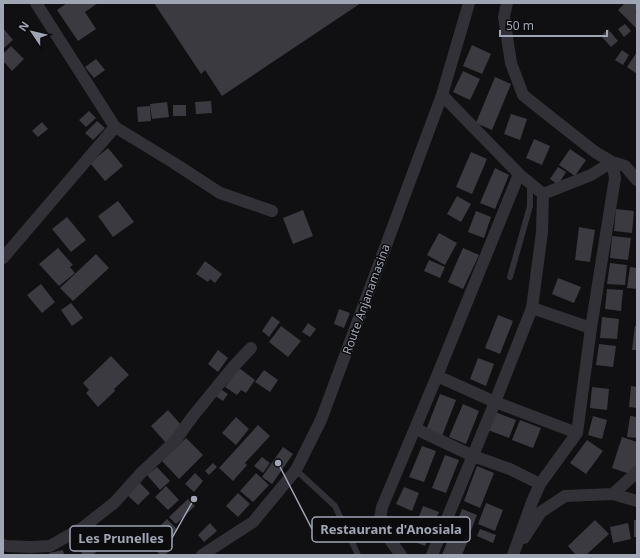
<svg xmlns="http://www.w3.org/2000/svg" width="640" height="558" font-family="'Noto Sans',sans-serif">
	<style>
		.building { fill: #3a3a40 }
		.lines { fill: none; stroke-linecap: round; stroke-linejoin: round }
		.service { stroke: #313137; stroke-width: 6 }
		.minor { stroke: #313137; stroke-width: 12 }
		.labels { text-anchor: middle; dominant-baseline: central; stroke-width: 3; stroke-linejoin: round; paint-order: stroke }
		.street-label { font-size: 12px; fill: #a0a5b4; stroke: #0b0b0d }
		.leader { fill: none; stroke: #a0a5b4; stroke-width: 1.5 }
		.callout-dot { fill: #a0a5b4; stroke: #0b0b0d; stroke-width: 1.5 }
		.callout { fill: #0b0b0d; stroke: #a0a5b4; stroke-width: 1.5 }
		.callout-label { font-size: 13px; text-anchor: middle; font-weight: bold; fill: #a0a5b4 }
	</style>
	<rect width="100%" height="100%" fill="#101012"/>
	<path class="building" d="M67,3H98L85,12L96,29L78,41L57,10Z
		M154,3H361L222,96L205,70L201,74Z
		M625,3H637V11L635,12L637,14V29L618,10Z
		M625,24L631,31L624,37L618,29Z
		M3,28L13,40L3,49Z
		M608,29L618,41L611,47L601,36Z
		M472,45L491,54L482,74L463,66Z
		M11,46L24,59L12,71L3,61V54Z
		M622,50L629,55L623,65L615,60Z
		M637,52V74L627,67Z
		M96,59L105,70L94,78L85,67Z
		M463,71L480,79L470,100L453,92Z
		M495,77L511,84L492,130L476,123Z
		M211,101L212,113L196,114L195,102Z
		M167,102L169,117L152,119L150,104Z
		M173,105H186V116H173Z
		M150,106L151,121L138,122L137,107Z
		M89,111L96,118L86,127L79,120Z
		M511,114L527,119L520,140L504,134Z
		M97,121L105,128L93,140L85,133Z
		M42,122L48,129L38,137L32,131Z
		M534,139L550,146L542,165L526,158Z
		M108,148L123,166L105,181L90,163Z
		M570,149L586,160L575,176L559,165Z
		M471,152L487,159L472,194L456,187Z
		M558,167L566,172L558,185L550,179Z
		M495,168L509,175L495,209L480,203Z
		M457,196L471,204L461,222L447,214Z
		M118,201L134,222L113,237L98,216Z
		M616,209L634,211L632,233L614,231Z
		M303,210L313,236L293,244L283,218Z
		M476,211L491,217L484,238L468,232Z
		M67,217L86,240L71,252L52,229Z
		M579,227L595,230L590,262L575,260Z
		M439,233L457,243L445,265L427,255Z
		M612,236L631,238L628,260L610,258Z
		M58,248L73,265L70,267L75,273L59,286L39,264Z
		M463,248L479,255L463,289L448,282Z
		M96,254L109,268L73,301L60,288Z
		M429,260L445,267L440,278L424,271Z
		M205,261L222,274L215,283L210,279L208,282L196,274Z
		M610,263L627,265L625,285L607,284Z
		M630,267L637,268V289L627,288Z
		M558,278L581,287L574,303L552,294Z
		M41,284L55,302L42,313L27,295Z
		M607,289L623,290L621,311L605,309Z
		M71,303L83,318L72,326L61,310Z
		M339,309L350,313L344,328L334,324Z
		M498,315L513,321L500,354L485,348Z
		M272,316L280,322L269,337L262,331Z
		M602,317L619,319L617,339L600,338Z
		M308,323L316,329L310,337L302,332Z
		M281,326L301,341L288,357L269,342Z
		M635,326H637V350H632Z
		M599,344L616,346L613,367L596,365Z
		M218,350L228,358L218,372L208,364Z
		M111,356L129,375L114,389L115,391L98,407L86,393L89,390L83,383Z
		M478,358L494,364L486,386L470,379Z
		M239,368L255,380L246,393L241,390L237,395L225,387Z
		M264,370L278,380L270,392L255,382Z
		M631,386L637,387V408L629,407Z
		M592,387L609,389L607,410L590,408Z
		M219,388L228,394L223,401L214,395Z
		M440,394L456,400L442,436L426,430Z
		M463,404L479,411L466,444L449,437Z
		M168,410L183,427L166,443L151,426Z
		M495,412L516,420L509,438L488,430Z
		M593,416L607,420L602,439L588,435Z
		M630,416L637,417V438L627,437Z
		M236,417L249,429L236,445L222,433Z
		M520,420L541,428L533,448L512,440Z
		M258,425L270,436L245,463L247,465L233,481L219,468Z
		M622,437L637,442V462L633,475L612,468Z
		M186,438L203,455L179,479L162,461Z
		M587,440L603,451L586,474L570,463Z
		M422,446L436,451L424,482L409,477Z
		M283,447L293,454L272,484L262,477Z
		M445,455L459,460L446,493L432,488Z
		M262,457L270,463L263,473L254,466Z
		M213,463L217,467L209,475L205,471Z
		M477,466L494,473L480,508L464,501Z
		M157,467L170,481L160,490L147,475Z
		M195,473L203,481L194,492L185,484Z
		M256,473L269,485L253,502L240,491Z
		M138,481L150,493L138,505L126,494Z
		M166,486L179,500L168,510L155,497Z
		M404,487L419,493L412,511L396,504Z
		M238,493L250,504L238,517L226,506Z
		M188,499L195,506L176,524L169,517Z
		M486,503L503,510L495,531L478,524Z
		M423,506L439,512L425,546L410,540Z
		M462,509L477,515L469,536L454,530Z
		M167,519L178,530L168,540L156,530Z
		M595,520L609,534L586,555H576L568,546Z
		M634,520H637V537H634Z
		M210,523L217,531L204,542L198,535Z
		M628,523L631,539L613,543L610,527Z
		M100,526L111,542L92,555H83L75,544Z
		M480,529L496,535L493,543L477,536Z
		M158,535L170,550L165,555H160L149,542Z
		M449,537L467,543L462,555H442Z
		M63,550L64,555H49V553Z"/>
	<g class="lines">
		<path class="service" d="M510,277L530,206V185
			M296,470L335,506L358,555"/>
		<path class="minor" d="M507,3L504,17L511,63L523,95L543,111L595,152L612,162L625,166L637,180
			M115,127L174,163L220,193L272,211
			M3,258L115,127L36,3
			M532,308L591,328
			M437,376L495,402L577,433
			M416,429L473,456L510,469L540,484
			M613,494L637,472
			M524,538L541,512L565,496L613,494L637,501
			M3,545L7,546L30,547L50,546L82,528L114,503L142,472L175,441L193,416L233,367L251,348
			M202,555L253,522L296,470L321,420L442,95L469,3
			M401,555L379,525L382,507L437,376L519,174
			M432,555L495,402L532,308L542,232L543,194L519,174L442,95
			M513,555L532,502L540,484L577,433L591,328L615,178L612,162L591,175L543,194"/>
	</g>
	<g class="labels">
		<g class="street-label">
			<text transform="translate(366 299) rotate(-70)">Route Anjanamasina</text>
		</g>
	</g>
	<path class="leader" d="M278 463L312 529M194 499L172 538"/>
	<g class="callout-dot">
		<circle cx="278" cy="463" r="4"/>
		<circle cx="194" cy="499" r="4"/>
	</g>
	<g class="callout">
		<rect x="312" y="517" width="158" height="25" rx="4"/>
		<rect x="70" y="526" width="102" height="25" rx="4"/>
	</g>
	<g class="callout-label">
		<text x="391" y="534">Restaurant d'Anosiala</text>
		<text x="121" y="543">Les Prunelles</text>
	</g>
	<rect width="640" height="558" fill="none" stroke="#a0a5b4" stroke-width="8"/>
	<g transform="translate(32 32) rotate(305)" stroke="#0b0b0d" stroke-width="3" paint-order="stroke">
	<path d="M0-3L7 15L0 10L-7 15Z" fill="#a0a5b4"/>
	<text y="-6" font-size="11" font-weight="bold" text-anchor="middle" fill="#a0a5b4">N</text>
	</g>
	<path d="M500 30v6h107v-6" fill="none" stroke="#a0a5b4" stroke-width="2"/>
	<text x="506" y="30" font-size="12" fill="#a0a5b4" stroke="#0b0b0d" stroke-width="3" paint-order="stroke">50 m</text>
</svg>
